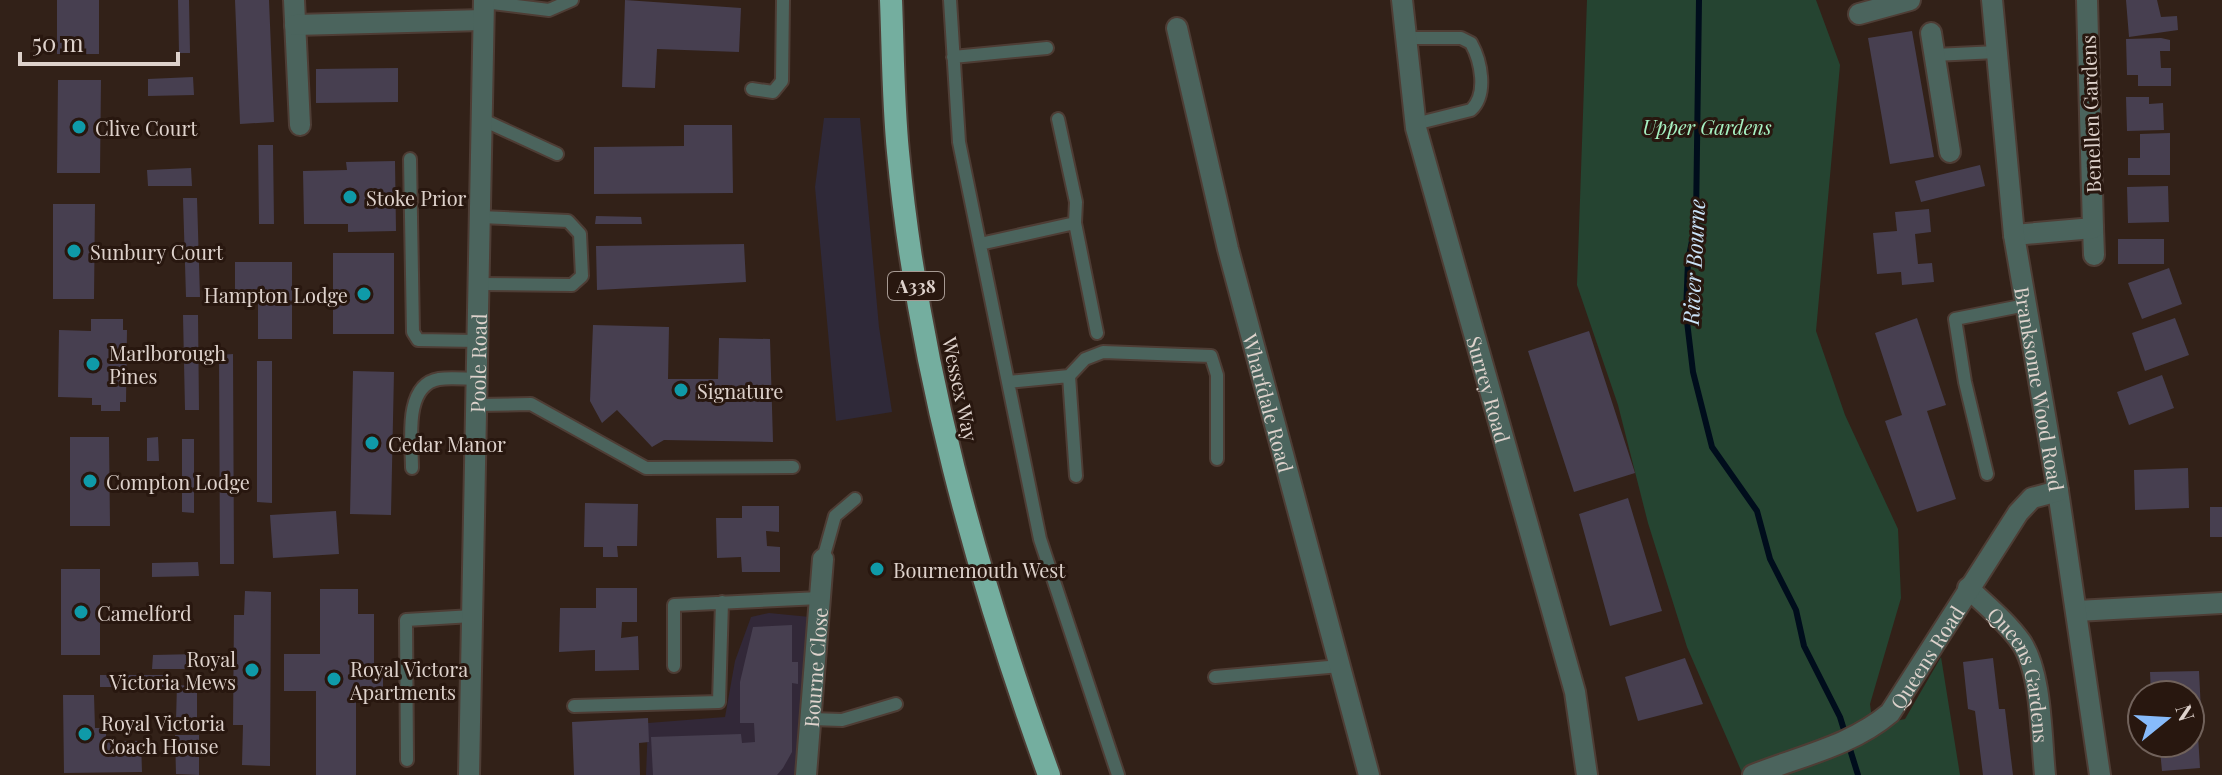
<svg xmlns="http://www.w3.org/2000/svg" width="2222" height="775" font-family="'Playfair Display',serif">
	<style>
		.commercial { fill: #322838 }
		.industrial { fill: #2f2939 }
		.green { fill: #254431 }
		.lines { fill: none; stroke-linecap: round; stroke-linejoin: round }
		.stream { stroke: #000d1c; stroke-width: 6 }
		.building { fill: #473f50 }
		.service-casing { stroke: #4e3d35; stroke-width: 16 }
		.minor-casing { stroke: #4e3d35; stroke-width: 24 }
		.tertiary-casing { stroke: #4e3d35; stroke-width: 24 }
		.trunk-casing { stroke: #4e3d35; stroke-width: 26 }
		.service { stroke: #4b645d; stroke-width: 12 }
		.minor { stroke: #4b645d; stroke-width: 20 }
		.tertiary { stroke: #4b645d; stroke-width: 20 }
		.trunk { stroke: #74ae9f; stroke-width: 22 }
		.culture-dot { fill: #0f9aa8; stroke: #28170f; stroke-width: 3 }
		.labels { text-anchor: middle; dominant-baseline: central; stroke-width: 6; stroke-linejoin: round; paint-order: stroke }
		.shield { fill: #28170f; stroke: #a79a93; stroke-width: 2 }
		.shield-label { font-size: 18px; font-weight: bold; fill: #ded2cc }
		.street-label { font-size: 20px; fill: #ded2cc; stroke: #28170f }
		.park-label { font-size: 20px; font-style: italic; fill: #a7f3c3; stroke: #28170f }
		.poi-label { font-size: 20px; fill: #ded2cc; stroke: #28170f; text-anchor: start }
		.water-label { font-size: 22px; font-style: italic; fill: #cbe4fa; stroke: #28170f }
	</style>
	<rect width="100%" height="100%" fill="#322118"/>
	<path class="commercial" d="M769,613L810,617L795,775H646L648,723L725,717L735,661L751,617Z"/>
	<path class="industrial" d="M824,118H860L879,327L892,412L836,421L815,187Z"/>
	<path class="green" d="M1587,0H1816L1840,65L1816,331L1845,415L1898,529L1901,598L1870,704L1873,726L1905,719L1941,657L1960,775H1743L1687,647L1648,523L1618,405L1577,285Z"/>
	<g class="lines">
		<path class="stream" d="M1699,0L1696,221L1688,261L1686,313L1693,372L1712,447L1757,511L1770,559L1796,610L1804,646L1840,717L1858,775"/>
	</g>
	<path class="building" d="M57,0H99V54H57Z
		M178,0H189L190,53H179Z
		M235,0H269L274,122L240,124Z
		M625,0L741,8L739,52L657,49L655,88L622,87Z
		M2126,0H2157L2161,17L2177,16L2178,30L2129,37Z
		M1912,31L1934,157L1890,164L1868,38Z
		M2161,38L2170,40V51H2160L2161,68H2171V86H2138V75H2127L2126,39Z
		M398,68V102L316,103V69Z
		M193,77L194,95L148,96V79Z
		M58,80H101L100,173H57Z
		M2126,97H2149V104L2163,103L2164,130L2127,131Z
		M684,125H732L733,193L594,194V147L684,146Z
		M2170,133V175H2128V158H2140V134Z
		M258,145H273L274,224H259Z
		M395,161L396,231L348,232V224H304L303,171L347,170L346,162Z
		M1980,165L1985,186L1921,202L1915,181Z
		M191,168L192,186H148L147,170Z
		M2168,186L2169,222L2128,223L2127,187Z
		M183,198H197L200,297H186Z
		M53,204H95L94,299H53Z
		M1929,209L1931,232L1915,234L1918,264L1932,263L1934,282L1902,285L1901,272L1877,274L1873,233L1897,231L1895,212Z
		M596,216L641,217L642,224H595Z
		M2118,239H2164V264H2118Z
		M744,244L746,282L597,290L596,246Z
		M333,253H394V334H333Z
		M235,262H292V339H258V296H235Z
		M2169,268L2182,304L2142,319L2128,283Z
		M183,315H198L199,410H185Z
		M1917,318L1946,405L1927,411L1956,499L1917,512L1885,421L1902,415L1875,333Z
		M2175,318L2189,355L2145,371L2132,333Z
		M91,319H123V330H127L126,402H120V411H101V405H92V398L58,397L59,330L91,331Z
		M593,325L669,327L668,379H718L719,338L770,339L773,442L664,440L652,447L617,410L602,423L590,401Z
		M1589,331L1635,473L1574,492L1528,351Z
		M233,354L234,564H220L219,355Z
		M257,361H272V503L257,502Z
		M353,371L394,372L391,515L350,514Z
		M2162,375L2174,408L2129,425L2117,392Z
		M70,437H109L110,526H70Z
		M158,437L159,461H147V438Z
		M182,439H194V513L182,512Z
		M2188,468L2189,508L2135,510L2134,470Z
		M1628,498L1662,611L1610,626L1579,514Z
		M585,503L638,504L637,546H617L618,557H603V547H584Z
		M742,506H779V532L766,531L767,546L780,547V572H742L741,557L717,558L716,518H742Z
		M2210,507H2222V537H2210Z
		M336,511L339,554L273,558L270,515Z
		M198,562L199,576L152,577V563Z
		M61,569H100V655H61Z
		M596,588H637V622H622L621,638L638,636L639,670L595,671V650L559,652L560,608H596Z
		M320,589H358V614H374V668H383V697L356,698V775H316V691H284V654H320Z
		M245,591L271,592L270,766L242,765L243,725H233L234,615H244Z
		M792,625V662H798V684L792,683V752L783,768L777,775H653L651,737L741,734L742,743L755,742L754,723H740V682L753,627Z
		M197,654V669H152L153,655Z
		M1685,658L1703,704L1638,721L1625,677Z
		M1993,658L1999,709H2005L2013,775H1983L1975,711L1968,709L1963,662Z
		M2199,671L2201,711H2190V695H2151L2150,672Z
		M100,675H171L170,687H100Z
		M177,685L197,686V720H176Z
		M63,695H94L95,728H106V741H141L142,772L64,773Z
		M648,718L649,742L639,743L640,775H574L572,722Z
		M175,735H199V775L176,774Z
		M2190,735H2198L2200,768L2162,771L2160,750L2175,749L2174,743H2190Z"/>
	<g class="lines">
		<defs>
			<path id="service" d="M950,0L959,142L1040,539L1118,775
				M484,2L549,10L572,0
				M1406,38H1461L1471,43C1481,61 1488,94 1471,110L1415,124
				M1934,55L1997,52
				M953,57L1047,48
				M752,89L773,92L782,81L783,0
				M481,119L557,154
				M1058,119L1076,202L1075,223
				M410,159L413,332L418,340L477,341
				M980,244L1075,223L1097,333
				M478,284L572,285L582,276L580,234L568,221L480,217
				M1069,376L1085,359L1103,352L1211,356L1217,375V459
				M1008,382L1069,376L1076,476
				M476,405L531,404L646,468L793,467
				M412,468C412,443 403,385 439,379C451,377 465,379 477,379
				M1987,474L1965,382L1955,319L2026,305
				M823,559L835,516L855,499
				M674,666V605L820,598
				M1215,677L1340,666
				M574,706L719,702L722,602
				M811,719L842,720L896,704
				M407,760L406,620L472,616"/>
			<g id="minor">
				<path d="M294,0L300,125"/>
				<path id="s1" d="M1402,0L1416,128L1575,692L1587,775"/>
				<path d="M1859,14L1910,0"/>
				<path d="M295,25L483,20"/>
				<path id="s2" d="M1177,28L1228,249L1369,775"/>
				<path d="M1931,33L1950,152"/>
				<path d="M2093,228L2094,255"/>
				<path d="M2014,235L2093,228L2087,0"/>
				<path id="s3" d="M1968,588C1986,605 2007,622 2021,642C2042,673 2041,737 2045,775"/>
				<path d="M2077,611L2222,603"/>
				<path id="s4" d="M806,775L823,559"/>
			</g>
			<g id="tertiary">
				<path id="s5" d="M1992,0L2014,235L2058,491L2100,775"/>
				<path id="s6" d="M469,775L484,0"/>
				<path id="s7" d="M1753,775C1800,756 1851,746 1890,713L2018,513L2032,498L2058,491"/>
			</g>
			<path id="trunk" d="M891,0C893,50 893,101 898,152C918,365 976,574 1049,775"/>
		</defs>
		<use href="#service" class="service-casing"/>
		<use href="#minor" class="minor-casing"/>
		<use href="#tertiary" class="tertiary-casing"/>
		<use href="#trunk" class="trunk-casing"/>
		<use href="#service" class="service"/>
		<use href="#minor" class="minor"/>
		<use href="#tertiary" class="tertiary"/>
		<use href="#trunk" class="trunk"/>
	</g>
	<g class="culture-dot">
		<circle cx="79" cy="127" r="8"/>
		<circle cx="350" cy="197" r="8"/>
		<circle cx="74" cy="251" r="8"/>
		<circle cx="364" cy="294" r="8"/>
		<circle cx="93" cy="364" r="8"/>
		<circle cx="681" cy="390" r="8"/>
		<circle cx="372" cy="443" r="8"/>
		<circle cx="90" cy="481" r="8"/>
		<circle cx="877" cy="569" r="8"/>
		<circle cx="81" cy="612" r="8"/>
		<circle cx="252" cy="670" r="8"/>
		<circle cx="334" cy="679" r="8"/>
		<circle cx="85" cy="734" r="8"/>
	</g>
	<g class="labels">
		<rect class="shield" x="888" y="272" width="56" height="28" rx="6"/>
		<g class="shield-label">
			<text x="916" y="286">A338</text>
		</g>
		<g class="street-label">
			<text transform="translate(2090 114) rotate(-92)">Benellen Gardens</text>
			<text stroke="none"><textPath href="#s6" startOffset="412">Poole Road</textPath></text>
			<text stroke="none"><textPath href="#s1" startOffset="400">Surrey Road</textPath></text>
			<text stroke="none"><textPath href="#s5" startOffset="392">Branksome Wood Road</textPath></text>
			<text transform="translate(961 389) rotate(78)">Wessex Way</text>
			<text stroke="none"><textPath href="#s2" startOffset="386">Wharfdale Road</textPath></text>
			<text stroke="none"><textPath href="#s7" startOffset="218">Queens Road</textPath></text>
			<text stroke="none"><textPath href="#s4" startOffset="108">Bourne Close</textPath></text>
			<text stroke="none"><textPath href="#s3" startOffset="106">Queens Gardens</textPath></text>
		</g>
		<g class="park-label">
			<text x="1707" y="126">Upper Gardens</text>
		</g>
		<g class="poi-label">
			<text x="95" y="127">Clive Court</text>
			<text x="366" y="197">Stoke Prior</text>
			<text x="90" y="251">Sunbury Court</text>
			<text x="348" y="294" text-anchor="end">Hampton Lodge</text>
			<text x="109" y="352">Marlborough<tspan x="109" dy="23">Pines</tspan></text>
			<text x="697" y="390">Signature</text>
			<text x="388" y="443">Cedar Manor</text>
			<text x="106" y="481">Compton Lodge</text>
			<text x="893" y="569">Bournemouth West</text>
			<text x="97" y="612">Camelford</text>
			<text x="236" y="658" text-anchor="end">Royal<tspan x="236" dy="23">Victoria Mews</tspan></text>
			<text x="350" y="668">Royal Victora<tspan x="350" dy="23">Apartments</tspan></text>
			<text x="101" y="722">Royal Victoria<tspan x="101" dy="23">Coach House</tspan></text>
		</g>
		<g class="water-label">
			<text transform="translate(1693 262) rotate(-87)">River Bourne</text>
		</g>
	</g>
	<g transform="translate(2166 719) rotate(72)"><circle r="38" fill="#28170f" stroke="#71625b" stroke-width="2"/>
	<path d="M0-6L14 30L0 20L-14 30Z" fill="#87bbfb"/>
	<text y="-12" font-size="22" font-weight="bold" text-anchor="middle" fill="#ded2cc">N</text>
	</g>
	<path d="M20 52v12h158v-12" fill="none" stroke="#ded2cc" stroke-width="4"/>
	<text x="32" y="52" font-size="24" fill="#ded2cc" stroke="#28170f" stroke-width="6" paint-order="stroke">50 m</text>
</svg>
